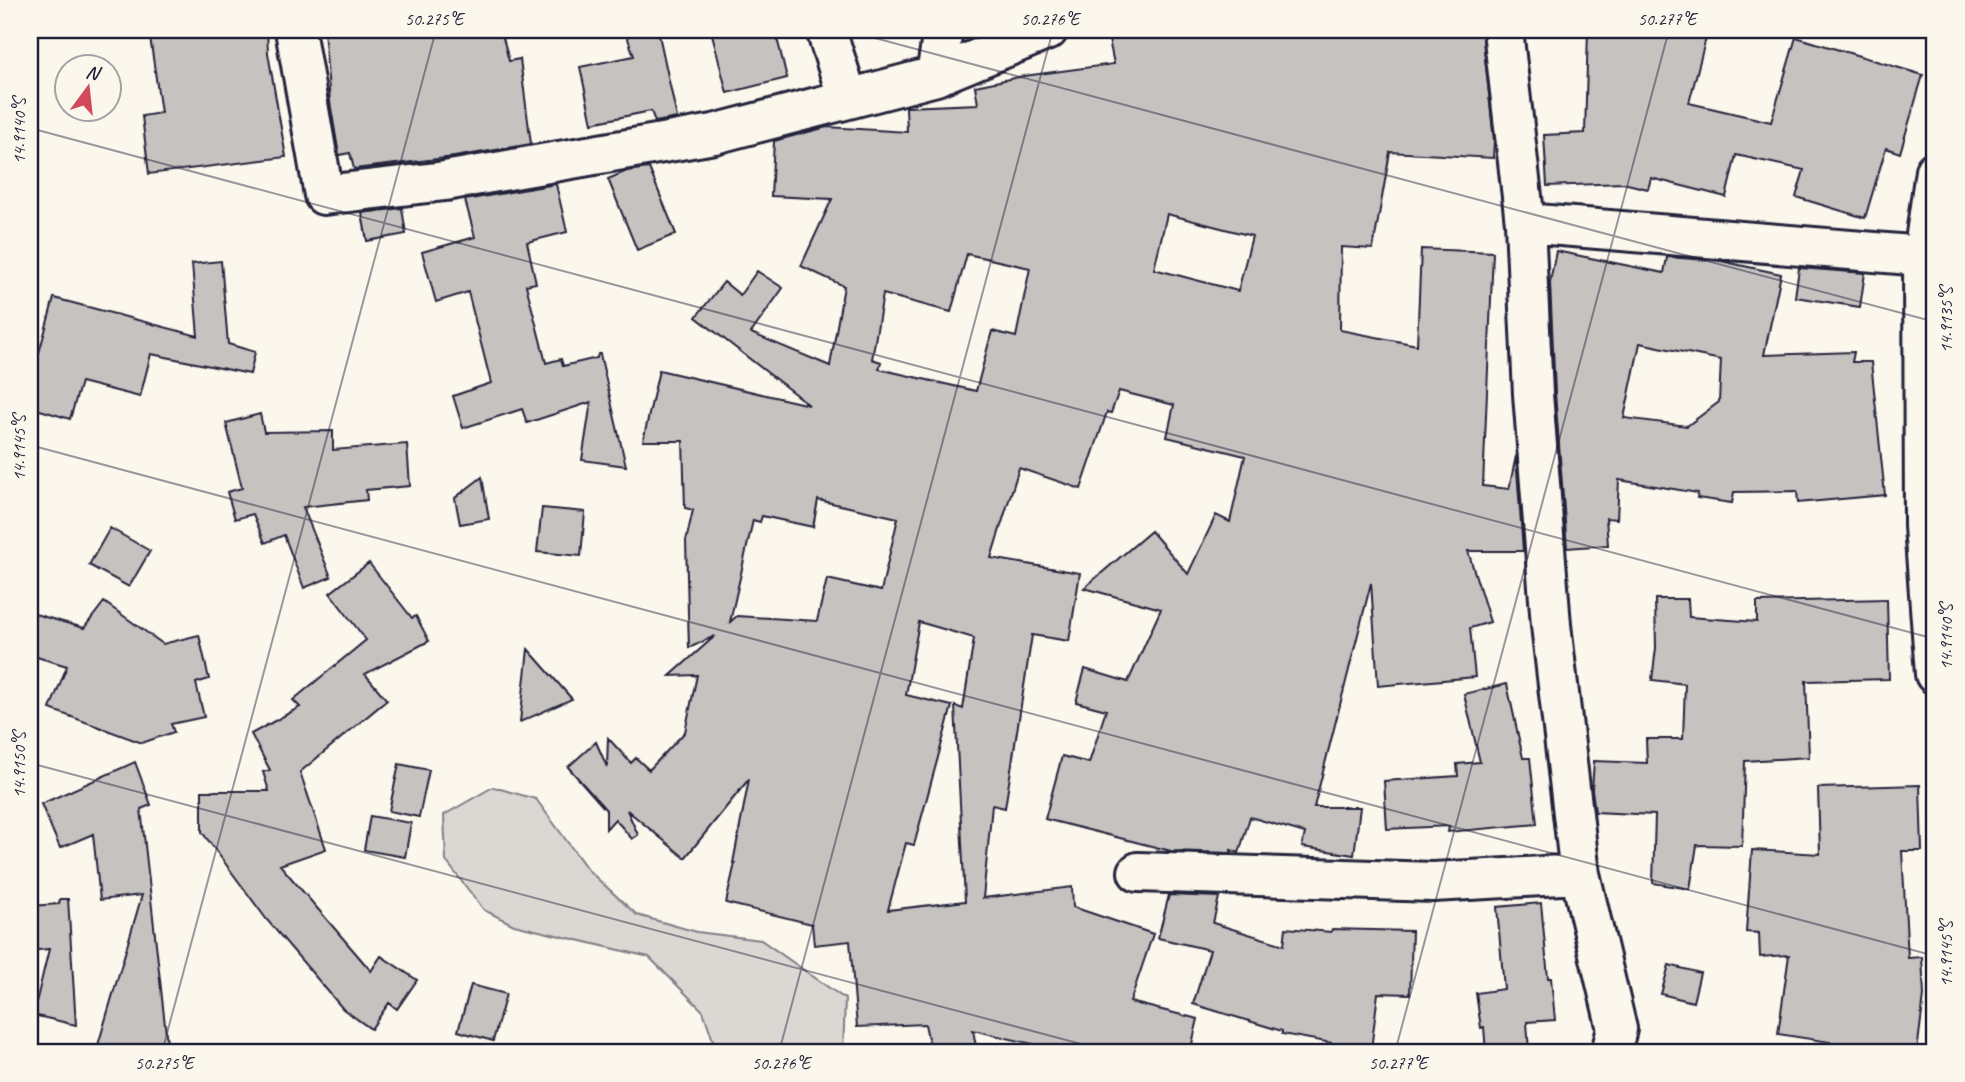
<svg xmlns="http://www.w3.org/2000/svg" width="1965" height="1082" font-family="Caveat,sans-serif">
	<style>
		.green { fill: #dbd8d3; stroke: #7e7d87; stroke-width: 2 }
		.building { fill: #c6c2c0; stroke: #22223b; stroke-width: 2; fill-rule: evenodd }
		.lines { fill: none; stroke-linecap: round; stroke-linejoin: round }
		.street-casing { stroke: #22223b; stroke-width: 44 }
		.secondary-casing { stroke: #22223b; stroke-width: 44 }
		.street { stroke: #fbf7ec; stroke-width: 38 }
		.secondary { stroke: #fbf7ec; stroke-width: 38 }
		.ticks { fill: none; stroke: #22223b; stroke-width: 2; stroke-opacity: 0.45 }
		.neatline { fill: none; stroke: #22223b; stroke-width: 2.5 }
		.ticks-label { font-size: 18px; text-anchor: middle; fill: #22223b }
	</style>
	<rect width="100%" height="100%" fill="#fbf7ec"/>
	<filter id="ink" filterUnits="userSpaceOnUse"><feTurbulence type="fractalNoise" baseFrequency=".0143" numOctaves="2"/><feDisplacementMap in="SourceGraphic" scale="14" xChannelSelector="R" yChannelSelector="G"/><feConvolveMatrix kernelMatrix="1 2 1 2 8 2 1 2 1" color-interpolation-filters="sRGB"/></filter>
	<g filter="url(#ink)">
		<path class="green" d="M493,787L536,799L588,870L637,915L697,932L761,940L845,999L843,1052H717L703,1011L649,957L514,925L484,910L446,861L444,815Z"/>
		<path class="building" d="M149,30H267L268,53L286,157L149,174L142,116L161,113Z
			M324,30H501L509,61L520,59L531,144L454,157L354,169L350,153L339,155L330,102Z
			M625,30H658L677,118L655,122L651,111L592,123L580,67L634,56Z
			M711,30H775L787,78L727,93Z
			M1107,30H1482L1494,141L1493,158L1390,152L1373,249L1341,247L1340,330L1417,345L1421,249L1493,252L1483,486L1509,489L1516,456L1523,551H1468L1490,622L1470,628L1475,677L1378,686L1371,583L1314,807H1360L1354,855L1302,847L1305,833L1250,817L1239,853L1231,850V853L1171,851L1045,819L1062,756L1089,763L1106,710L1076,702L1085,669L1128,682L1161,609L1084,588L1151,531L1188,574L1216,515L1230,522L1245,456L1167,437L1174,405L1119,391L1111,413L1107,412L1081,489L1019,468L991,558L1080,573L1069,641L1032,635L1005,808L992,805L983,898L1072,887L1073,907L1153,934L1130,1002L1198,1019L1190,1052H1067L973,1030L977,1052H931L925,1024L857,1027L850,941L814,945L812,924L726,903L735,863H733L749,779L685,858L627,810L638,835L632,839L615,819L606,829V810L568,767L596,742L607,767L608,738L631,763L636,758L649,770L685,732L697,675L670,676L715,636L689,648L686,541L693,510L685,508L683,441H643L659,370L809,405L696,317L724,282L740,295L757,271L783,288L751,333L830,366L844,286L801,266L832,199L771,196L774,141L827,127L907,132L906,107L978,104L975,86L1024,76L1114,64ZM1167,214L1252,236L1238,291L1154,269ZM967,254L1030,268L1016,337L992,331L976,391L879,369L881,362L872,359L883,294L951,312ZM818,500L898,518L881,591L827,579L817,621L737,616L730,622L753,520L760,522L762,516L813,527ZM919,622L974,638L963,709L955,706L965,901L888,910L906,843L914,845L952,706L906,695Z
			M1588,30H1708L1689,103L1771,122L1796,37L1923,75L1900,153L1886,148L1865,218L1796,197L1804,170L1736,155L1726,197L1651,178L1648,189L1623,183L1547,186L1544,135L1585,133Z
			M649,168L676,234L637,250L608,179L627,171Z
			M556,184L567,232L527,242L536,283L526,285L546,363L561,359L563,366L597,358L598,354H600L626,466L582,460L591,402L527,423L522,409L463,428L453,396L491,383L468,292L436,302L422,252L475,237L465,200Z
			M402,208L406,234L367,241L362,213Z
			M1556,251L1664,273L1667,257L1721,261L1781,274L1764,355L1854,352L1852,362H1871L1885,495L1798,503L1797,491L1734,492L1732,503L1697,498L1698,493L1619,480L1617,519L1606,518L1608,545L1567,548L1555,393L1550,282ZM1640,343L1721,360L1719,402L1687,426L1624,418Z
			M221,261L228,344L255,352L250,374L151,354L140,397L81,382L70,419L30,407V350L39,353L54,298L198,336L192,264Z
			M1799,268L1865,273L1860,307L1795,297Z
			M260,414L264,432L333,431V450L407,444L410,486L366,490L367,500L303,507L331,577L304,588L284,535L265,543L253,514L235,519L227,492L242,488L226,423Z
			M482,477L489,519L460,524L455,498Z
			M542,508L585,512L581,556L537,552Z
			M110,528L150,551L129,587L89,565Z
			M369,563L412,618L416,616L429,641L365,674L387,700L300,772L326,849L280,865L371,971L381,956L417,980L397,1009L389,1003L371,1029L343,1009L267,920L202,832V791H269L263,772L270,770L251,734L300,707L293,700L366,640L330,593Z
			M1655,599H1688L1689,617L1757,622V602L1887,599L1889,679L1806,681L1809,757L1745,761L1742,846L1697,845L1690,889L1653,883L1655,815L1595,812L1592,790L1594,761L1647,763L1646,739H1683L1685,684L1652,680L1656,648Z
			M104,602L163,644L199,635L209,679L196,683L204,717L171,724L174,732L142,743L50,709L67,666L30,655V634L35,614L84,628Z
			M528,649L572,699L520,722Z
			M1507,684L1523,758H1530L1537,824L1448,832L1449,826L1387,829L1384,781L1458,776L1457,764L1480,762L1464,694Z
			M135,762L151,805L141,809L168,1052H96L142,895L100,900L93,834L60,848L41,804Z
			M399,764L429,770L419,817L389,811Z
			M1920,785L1922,851H1902L1908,958L1922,957L1924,996L1917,1052H1828L1830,1042L1778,1034L1789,955L1760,957L1759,933L1746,932L1752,850L1820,854L1818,788Z
			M370,816L411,823L405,857L364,850Z
			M1169,895L1219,897L1213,923L1284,945L1286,928L1331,932L1332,929L1412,931L1410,994L1378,993L1371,1050L1331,1045L1332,1043L1282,1034V1031L1193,1004L1210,950L1158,938Z
			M60,899H68L76,1025L33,1015L49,949L30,951V906L59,904Z
			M1541,903L1548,978H1551L1555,1020L1527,1022L1529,1052H1486L1484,1027L1481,1028L1476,993L1504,989L1497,907Z
			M1669,965L1700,973L1693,1002L1661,994Z
			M471,985L506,994L493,1041L458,1031Z"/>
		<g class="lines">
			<defs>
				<path id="street" d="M295,30L324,195L445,181L714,134L936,76L1048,30
					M826,30L848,99
					M936,76L943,30
					M1525,223L1923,256
					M1138,872L1433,882L1580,874L1551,625L1533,394L1525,223L1503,30
					M1580,874L1617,1029L1611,1052"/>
				<path id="secondary" d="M1935,171L1923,256L1924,526L1935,674"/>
			</defs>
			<use href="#street" class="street-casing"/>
			<use href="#secondary" class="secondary-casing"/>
			<use href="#street" class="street"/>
			<use href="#secondary" class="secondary"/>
		</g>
	</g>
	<path class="ticks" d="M845,30L1935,322M30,128L1935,639M30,445L1935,956M30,763L1111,1052M162,1052L436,30M779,1052L1053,30M1395,1052L1669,30"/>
	<rect width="1965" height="1082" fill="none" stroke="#fbf7ec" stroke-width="77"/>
	<g transform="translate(88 88) rotate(15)"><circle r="33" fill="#fbf7ec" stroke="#a4a2a5" stroke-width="2"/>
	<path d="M0-5L12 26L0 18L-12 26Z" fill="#d1495b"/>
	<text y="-10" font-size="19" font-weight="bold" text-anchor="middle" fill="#22223b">N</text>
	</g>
	<rect x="38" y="38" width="1888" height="1006" class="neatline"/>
	<g class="ticks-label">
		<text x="434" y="25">50.275°E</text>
		<text x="1050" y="25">50.276°E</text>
		<text x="1667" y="25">50.277°E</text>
		<text transform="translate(19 131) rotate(-90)" y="6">14.9140°S</text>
		<text transform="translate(1946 320) rotate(-90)" y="6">14.9135°S</text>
		<text transform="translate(19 448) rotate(-90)" y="6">14.9145°S</text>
		<text transform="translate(1946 637) rotate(-90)" y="6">14.9140°S</text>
		<text transform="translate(19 765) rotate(-90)" y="6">14.9150°S</text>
		<text transform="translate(1946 954) rotate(-90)" y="6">14.9145°S</text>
		<text x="164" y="1069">50.275°E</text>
		<text x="781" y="1069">50.276°E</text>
		<text x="1398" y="1069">50.277°E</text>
	</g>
</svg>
